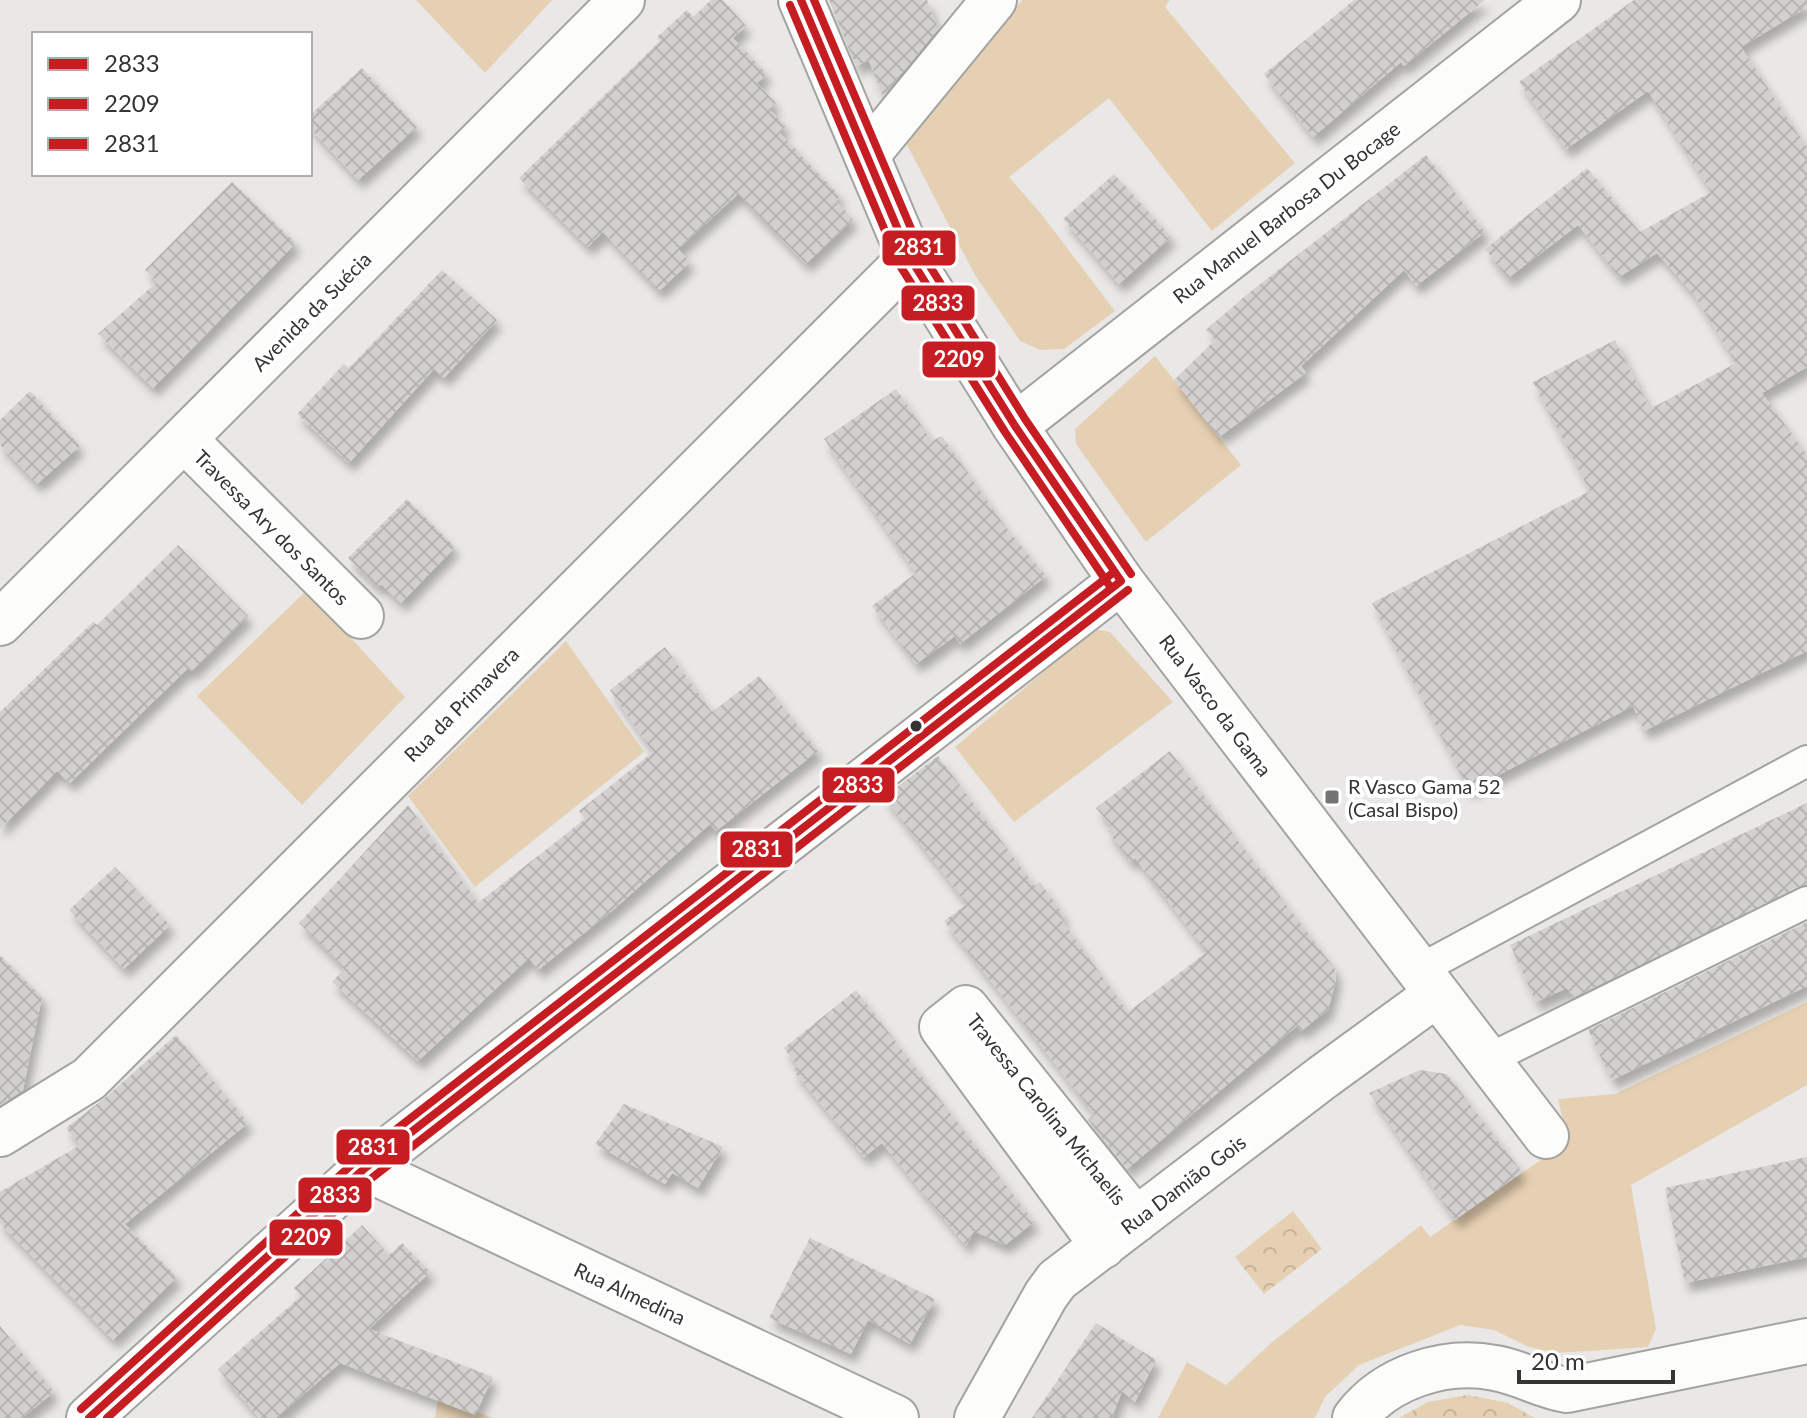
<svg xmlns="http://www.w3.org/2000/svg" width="1807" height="1418" font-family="Lato,sans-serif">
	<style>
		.green { fill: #e6d0b3 }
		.park { fill: url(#park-crowns) }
		.building { fill: url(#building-cross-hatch); filter: url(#shadow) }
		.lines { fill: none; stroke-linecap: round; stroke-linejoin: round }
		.lane-casing { stroke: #a3a3a1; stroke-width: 34 }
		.street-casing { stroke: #a3a3a1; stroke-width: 48 }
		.secondary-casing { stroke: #a3a3a1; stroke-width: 48 }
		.lane { stroke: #fcfcfb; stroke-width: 30 }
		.street { stroke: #fcfcfb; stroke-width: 44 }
		.secondary { stroke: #fcfcfb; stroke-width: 44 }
		.bus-1-casing { stroke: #fff; stroke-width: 14 }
		.bus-2-casing { stroke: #fff; stroke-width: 14 }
		.bus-3-casing { stroke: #fff; stroke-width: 14 }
		.bus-1 { stroke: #c61d23; stroke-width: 8 }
		.bus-2 { stroke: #c61d23; stroke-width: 8 }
		.bus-3 { stroke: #c61d23; stroke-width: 8 }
		.bus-dot { fill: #353433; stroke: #fff; stroke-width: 3 }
		.poi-dot { fill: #747372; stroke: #fff; stroke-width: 3 }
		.labels { text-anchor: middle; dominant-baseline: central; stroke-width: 8; stroke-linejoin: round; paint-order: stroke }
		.street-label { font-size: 20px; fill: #353433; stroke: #fff }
		.poi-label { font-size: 20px; fill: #353433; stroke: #fff; text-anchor: start }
		.line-badge { stroke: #fff; stroke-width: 3 }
		.badge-label { font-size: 22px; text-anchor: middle; font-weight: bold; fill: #fff }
	</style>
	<defs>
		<pattern id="park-crowns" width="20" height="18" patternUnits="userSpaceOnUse" patternTransform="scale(2)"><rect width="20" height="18" fill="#e6d0b3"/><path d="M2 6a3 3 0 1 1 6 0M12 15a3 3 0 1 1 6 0" fill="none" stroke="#c6b39a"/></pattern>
		<pattern id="building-cross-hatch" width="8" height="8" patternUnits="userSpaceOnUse" patternTransform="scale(2)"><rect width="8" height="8" fill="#d2d1d0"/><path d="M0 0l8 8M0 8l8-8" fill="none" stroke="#b5b4b3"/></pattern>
		<filter id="shadow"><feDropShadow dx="5" dy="9" stdDeviation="4" flood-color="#0004"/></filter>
	</defs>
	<rect width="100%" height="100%" fill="#e9e8e6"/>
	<path class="green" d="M416,0H552L485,73Z
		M1022,0H1170L1165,7L1295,163L1212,231L1109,98L1009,177L1042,215L1115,311L1064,349L1040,350L1020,341L975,275L906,143Z
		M1155,356L1241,465L1146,542L1076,444L1075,429Z
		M307,590L405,697L302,805L197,696Z
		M1094,629L1110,632L1173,702L1014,822L955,747Z
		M566,641L644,752L475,887L408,796Z
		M1807,1002V1085L1631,1185L1656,1329L1648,1347L1556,1353L1529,1347L1494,1330L1460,1325L1359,1365L1325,1397L1315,1418H1158L1187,1362L1226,1385L1271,1343L1421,1225L1430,1237L1568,1141L1558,1099L1615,1094Z
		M438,1400L494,1418H435Z"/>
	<path class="park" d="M1293,1211L1322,1249L1264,1294L1235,1257Z
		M1468,1395L1508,1403L1535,1418H1399L1428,1402Z"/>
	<path class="building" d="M711,0H723L746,26L733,38L767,74L757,83L776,103L769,109L786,126L779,132L840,196L836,201L853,219L806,264L738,194L678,249L690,262L659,291L603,232L588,247L519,178L660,41L657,37L687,10L693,17Z
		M829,0H927L938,29L883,96L869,61L856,66Z
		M1354,0H1485L1404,66L1401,62L1313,137L1264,74Z
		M1634,0H1807V7L1741,47L1807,148V367L1762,393L1807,455V651L1644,731L1633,706L1469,790L1372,603L1590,491L1533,382L1615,340L1650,409L1736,363L1694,295L1657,253L1619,277L1578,225L1508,278L1485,249L1587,168L1640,232L1711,192L1648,91L1566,149L1519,82Z
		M362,68L417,127L358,180L310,128V115Z
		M1426,155L1485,232L1416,286L1404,270L1301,366L1306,373L1219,437L1174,380L1215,340L1206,330L1245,296Z
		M1114,174L1171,237L1119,284L1063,219Z
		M232,182L296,243L153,388L98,334L157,282L145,270Z
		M442,270L497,320L444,378L434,369L349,463L297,414L344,364L349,368Z
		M896,389L932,441L942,436L1004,525L1046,576L960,644L955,636L916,664L872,606L916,573L824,439Z
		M30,391L80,446L37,484L0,445V420Z
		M407,499L455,547L401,603L381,584L378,587L348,558Z
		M178,545L248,616L192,671L188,668L70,783L57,771L0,829V712L93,622L97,625Z
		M665,647L712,712L759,676L818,751L716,831L710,824L613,910L538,970L529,958L418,1061L332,982L345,968L299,923L408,805L478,903L585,819L579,811L653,752L610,690Z
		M1170,751L1335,969L1336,980L1328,1010L1301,1031L1297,1026L1127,1169L1088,1120L1094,1114L944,921L967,904L884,797L938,756L1035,886L1040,882L1064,916L1060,918L1128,1012L1207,952L1135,858L1131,862L1107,831L1112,827L1096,808Z
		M1807,803V884L1572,998L1567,988L1536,1002L1510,945Z
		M115,867L170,925L124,969L69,910Z
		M1807,922V986L1612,1080L1588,1030Z
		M0,955L42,997L23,1090L0,1105Z
		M856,990L1034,1222L1005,1245L974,1231L966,1246L882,1143L864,1157L793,1070L798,1066L784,1048Z
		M176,1035L248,1123L125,1224L177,1277L113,1340L0,1223V1192L80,1145L66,1128L106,1097Z
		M1420,1070L1447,1074L1522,1172L1455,1220L1369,1093Z
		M624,1104L723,1147L698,1188L672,1173L665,1184L595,1144Z
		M1807,1157V1257L1685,1283L1665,1188Z
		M362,1225L389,1255L402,1243L430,1272L369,1329L493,1377L475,1415L340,1363L276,1418H259L218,1369L301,1296L294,1288Z
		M810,1238L935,1299L910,1344L868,1320L851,1354L769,1318Z
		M1096,1323L1156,1360L1135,1402L1122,1391L1112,1418H1032Z
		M0,1326L54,1392L22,1418H0Z"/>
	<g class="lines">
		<defs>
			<path id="lane" d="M1419,970L1807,761
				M1487,1060L1807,902"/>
			<path id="street" d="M867,155L994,0
				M1015,426L1558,0
				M184,439L361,616
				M1121,581L1546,1136
				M0,623L622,0
				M0,1134L89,1079L910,258
				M365,1168L896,1418
				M1103,1246L942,1027L966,1008L1136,1220
				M977,1418L1046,1295L1057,1280L1323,1077L1437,994
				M1355,1418C1386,1377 1445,1358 1495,1368C1520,1372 1541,1386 1567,1390L1807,1341"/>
			<path id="secondary" d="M89,1418L365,1168L1121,581L1015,426L910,258L801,0"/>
		</defs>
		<use href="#lane" class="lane-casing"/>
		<use href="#street" class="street-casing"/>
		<use href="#secondary" class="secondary-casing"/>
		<use href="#lane" class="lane"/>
		<use href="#street" class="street"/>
		<use href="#secondary" class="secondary"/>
		<defs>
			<path id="bus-1" d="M801,0L910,258L1015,426L1121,581
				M89,1418L365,1168L1121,581"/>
			<path id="bus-2" d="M790,5L899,264L1005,432L1111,588
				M107,1418L373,1177L1128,590"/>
			<path id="bus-3" d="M814,0L921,252L1025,419L1131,574
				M81,1409L358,1159L1114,572"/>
		</defs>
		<use href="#bus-1" class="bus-1-casing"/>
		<use href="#bus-2" class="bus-2-casing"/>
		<use href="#bus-3" class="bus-3-casing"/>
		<use href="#bus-1" class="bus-1"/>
		<use href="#bus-2" class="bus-2"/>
		<use href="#bus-3" class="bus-3"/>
	</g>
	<circle class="bus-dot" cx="916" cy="726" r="7"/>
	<rect class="poi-dot" x="1324" y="789" width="16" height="16" rx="4"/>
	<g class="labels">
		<g class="street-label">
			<text transform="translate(1286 212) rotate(-38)">Rua Manuel Barbosa Du Bocage</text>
			<text transform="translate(311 311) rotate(-45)">Avenida da Suécia</text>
			<text transform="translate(272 527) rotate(45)">Travessa Ary dos Santos</text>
			<text transform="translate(461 704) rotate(-45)">Rua da Primavera</text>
			<text transform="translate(1216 705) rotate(53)">Rua Vasco da Gama</text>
			<text transform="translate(1047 1109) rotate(51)">Travessa Carolina Michaelis</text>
			<text transform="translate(1183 1184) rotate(-37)">Rua Damião Gois</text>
			<text transform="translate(630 1293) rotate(25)">Rua Almedina</text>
		</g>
		<g class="poi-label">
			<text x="1348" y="786">R Vasco Gama 52<tspan x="1348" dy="23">(Casal Bispo)</tspan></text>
		</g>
	</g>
	<g class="line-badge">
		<rect x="881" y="229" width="76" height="38" rx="8" fill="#c61d23"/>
		<rect x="900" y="284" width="76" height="38" rx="8" fill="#c61d23"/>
		<rect x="921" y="340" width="76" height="39" rx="8" fill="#c61d23"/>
		<rect x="821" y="766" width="75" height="38" rx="8" fill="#c61d23"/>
		<rect x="719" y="830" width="75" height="39" rx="8" fill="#c61d23"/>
		<rect x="335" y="1128" width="76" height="38" rx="8" fill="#c61d23"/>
		<rect x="297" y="1176" width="76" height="38" rx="8" fill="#c61d23"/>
		<rect x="268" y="1218" width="76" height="39" rx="8" fill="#c61d23"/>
	</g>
	<g class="badge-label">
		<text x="919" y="255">2831</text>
		<text x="938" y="311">2833</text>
		<text x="959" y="367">2209</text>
		<text x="858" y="793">2833</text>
		<text x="757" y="857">2831</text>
		<text x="373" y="1155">2831</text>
		<text x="335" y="1203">2833</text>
		<text x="306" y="1245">2209</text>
	</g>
	<rect x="32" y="32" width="280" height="144" fill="#ffffff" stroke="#aeaead" stroke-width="2"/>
	<rect x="48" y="58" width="40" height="12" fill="#c61d23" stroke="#aeaead" stroke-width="2"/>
	<text x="104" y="72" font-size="24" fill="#353433">2833</text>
	<rect x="48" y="98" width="40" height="12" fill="#c61d23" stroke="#aeaead" stroke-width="2"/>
	<text x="104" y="112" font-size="24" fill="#353433">2209</text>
	<rect x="48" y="138" width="40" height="12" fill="#c61d23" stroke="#aeaead" stroke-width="2"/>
	<text x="104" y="152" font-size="24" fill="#353433">2831</text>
	<path d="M1519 1370v12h154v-12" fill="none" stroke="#353433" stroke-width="4"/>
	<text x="1531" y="1370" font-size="24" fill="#353433" stroke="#ffffff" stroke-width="6" paint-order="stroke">20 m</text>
</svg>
